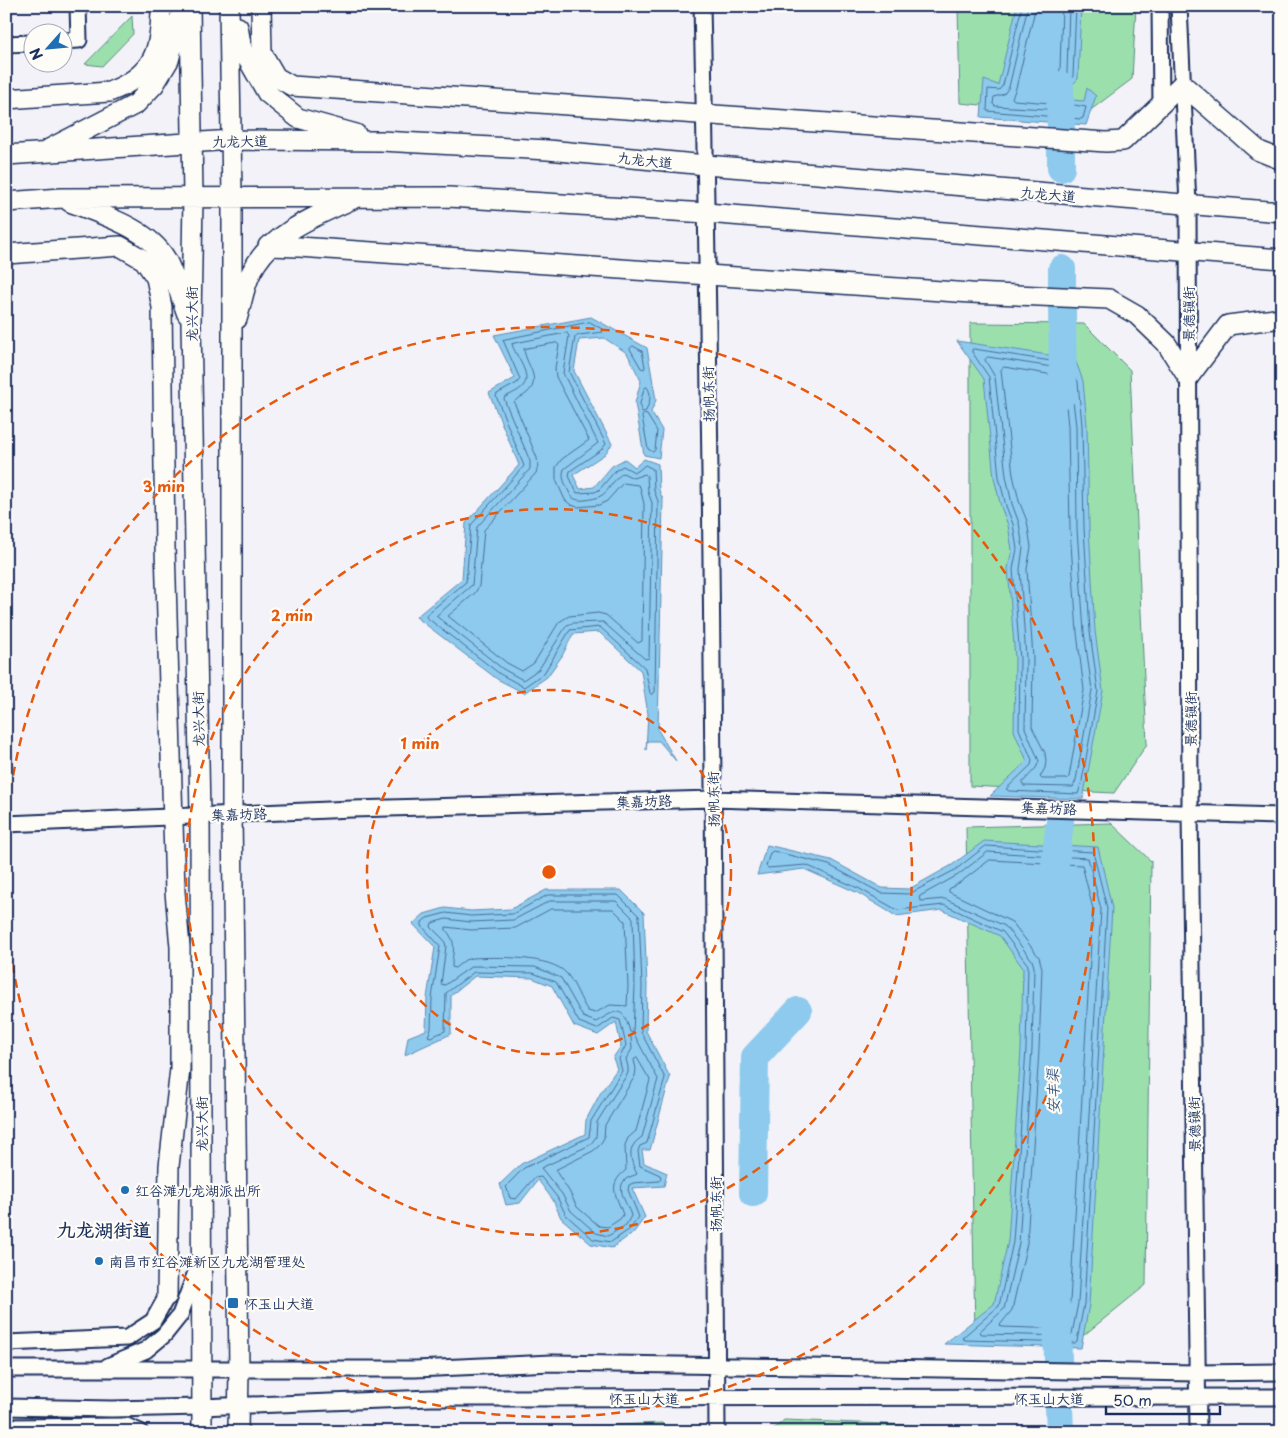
<svg xmlns="http://www.w3.org/2000/svg" width="1288" height="1438" font-family="'Playpen Sans','LXGW WenKai TC',sans-serif">
	<style>
		.green { fill: #9be0ac; stroke: #5b8885 }
		.water { fill: #8dcaed; stroke: #5f8cb4 }
		.lines { fill: none; stroke-linecap: round; stroke-linejoin: round }
		.shore { stroke: #496d97; stroke-width: 1 }
		.river { stroke: #8dcaed; stroke-width: 28 }
		.minor-casing { stroke: #1b2f5e; stroke-width: 19 }
		.major-casing { stroke: #1b2f5e; stroke-width: 22 }
		.minor { stroke: #fdfcf7; stroke-width: 15 }
		.major { stroke: #fdfcf7; stroke-width: 19 }
		.ring { fill: none; stroke: #e8590c; stroke-width: 2.5; stroke-dasharray: 9 6 }
		.poi-dot { fill: #1f6fb2; stroke: #fdfcf7; stroke-width: 2 }
		.labels { text-anchor: middle; dominant-baseline: central; stroke-width: 4.5; stroke-linejoin: round; paint-order: stroke }
		.street-label { font-size: 14px; fill: #1b2f5e; stroke: #fdfcf7 }
		.poi-label { font-size: 14px; fill: #1b2f5e; stroke: #fdfcf7; text-anchor: start }
		.water-label { font-size: 15px; font-style: italic; fill: #385682; stroke: #fdfcf7 }
		.district-label { font-size: 19px; font-weight: bold; fill: #1b2f5e; stroke: #fdfcf7 }
		.centre { fill: #e8590c; stroke: #fdfcf7; stroke-width: 2.5 }
		.ring-label { font-size: 15px; text-anchor: middle; font-weight: bold; fill: #e8590c; stroke: #fdfcf7; stroke-width: 4.5; stroke-linejoin: round; paint-order: stroke }
	</style>
	<rect width="100%" height="100%" fill="#f3f2f8"/>
	<filter id="ink" filterUnits="userSpaceOnUse"><feTurbulence type="fractalNoise" baseFrequency=".02" numOctaves="2"/><feDisplacementMap in="SourceGraphic" scale="10" xChannelSelector="R" yChannelSelector="G"/><feConvolveMatrix kernelMatrix="1 2 1 2 8 2 1 2 1" color-interpolation-filters="sRGB"/></filter>
	<g filter="url(#ink)">
		<path class="green" d="M958,6H1136L1132,79L1084,115L960,103Z
			M132,16L133,34L102,66L85,64Z
			M970,323L1084,324L1130,370L1147,744L1114,793L970,786Z
			M1111,823L1151,861L1146,1285L1084,1335H975L966,827Z
			M784,1420L1084,1432H771Z
			M662,1423L669,1432H464Z"/>
		<path class="water" d="M1017,6H1081L1078,79L1070,87L1072,100L1084,101L1087,88L1096,96L1086,125L981,117L984,80L998,85Z
			M591,317L647,348L656,400L651,412L662,430L659,458L644,455L635,403L641,381L627,353L604,338L579,340L574,371L612,444L605,454L573,475L580,489L594,487L612,466L625,459L635,467L644,459L658,464L659,490L663,500L658,730L676,761L659,741H647L646,750L648,714L641,671L599,632L573,634L562,656L547,677L524,693L497,679L416,617L462,579L466,523L519,465L489,393L515,378L494,335Z
			M957,341L1075,359L1083,381L1087,425L1089,528L1095,631L1103,691L1083,799L990,796L1027,761L1014,731L1015,659L1008,568L1012,550L1008,525L1001,507L994,478L984,379Z
			M984,841L1098,847L1112,908L1089,1305L1081,1348L944,1344L994,1304L1008,1241L1021,1049L1023,968L1000,936L942,910L896,916L858,893L804,869L757,875L767,845L831,860L882,888L909,889L952,865Z
			M546,890H621L644,913L647,985L646,1031L670,1077L650,1150H642L644,1163L667,1173L664,1186L632,1188L645,1217L634,1232L612,1248L591,1244L561,1218L553,1200L538,1180L520,1203L506,1205L500,1184L521,1164L585,1134L586,1120L601,1092L617,1069L613,1058L621,1046L616,1022L598,1035L574,1026L552,986L532,978L475,976L451,995V1034L405,1055L408,1037L426,1030L427,998L435,947L413,924L424,914L445,908L471,911L511,909Z"/>
		<g class="lines">
			<path class="shore" d="M1022,6L1003,85L999,90L988,89L987,111L1081,119L1083,118L1086,107L1068,104L1065,87L1073,76L1076,6
				M1028,6L1009,87L1004,94L994,97L993,104L995,106L1063,110C1060,94 1056,88 1067,73L1069,6
				M1036,6L1016,88L1012,98L1014,100L1050,103L1053,101L1052,82L1060,70L1062,6
				M590,322L602,329L603,332L579,335L575,337L569,372L606,444L601,450L570,471L569,476L577,493L595,492L599,490L616,470L623,466L634,472L638,471L645,465L653,469L654,491L658,501L655,692L652,695L650,693L645,668L600,627L570,630L544,673L524,687L500,674L426,617L427,614L466,582L471,525L524,466L496,396L497,394L517,383L520,379L503,340Z
				M567,333L569,336L563,373L598,443L564,469C561,477 565,484 569,492C572,499 577,501 585,500C612,497 605,486 623,473L633,478L645,474L647,476L648,492L652,503L649,658L645,659L603,622L573,623L567,625L539,669L523,680L503,669L436,616L472,585L477,527L530,469V461L504,399L505,397C511,394 519,391 523,386C533,375 515,356 512,344Z
				M557,343L559,345L555,368L556,377L589,440L562,459L556,467V480L565,500L571,505L578,507L599,505L607,501L623,483L638,485L640,487L644,504L642,641L638,643L606,615L598,613L569,616L559,622L534,663L522,671L507,663L448,616L475,593L479,586L484,530L536,473L538,466L537,458L514,402C517,398 523,397 527,393C543,379 525,364 524,349Z
				M633,346L642,351L645,367L644,369L641,368L630,349Z
				M974,349L1070,364L1078,382L1082,425L1084,528L1090,632L1098,691L1082,781L1078,794L1009,791L1006,789L1031,765L1032,760L1019,729L1020,659L1013,569L1017,549L1013,524L1006,506L999,477L989,377L972,352V350Z
				M988,357L1065,369L1071,384L1076,426L1077,529L1084,632L1092,690L1076,780L1073,787L1024,786L1022,783L1036,768L1039,761L1025,728L1026,658L1020,569L1023,548L1019,523L1012,504L1006,476L995,377L985,360Z
				M1004,367L1060,376L1064,385L1068,426L1070,529L1077,633L1084,690L1069,777L1067,779H1042L1040,777L1045,768L1046,761L1045,753L1032,727L1033,658L1027,569L1031,547L1027,521L1019,501L1013,475L1001,370Z
				M647,387C653,395 649,403 646,411L643,412L641,411L640,403L644,389Z
				M644,414L647,415L657,431L655,450L653,452L648,449L642,417Z
				M986,846L1093,852L1107,908L1084,1304L1077,1341L1075,1343L965,1340L962,1338L999,1306L1013,1242L1026,1049L1028,965L1003,932L944,905L897,910L860,889L806,865L768,868L766,866L770,853L773,851L829,865L881,893L909,894L955,870Z
				M988,852L1088,858L1101,909L1078,1303L1072,1334L1070,1336L982,1334L979,1332L1004,1309L1019,1243L1032,1049L1034,967L1032,960L1005,926L945,899L921,901L919,898L920,896L958,875Z
				M990,860L1082,865L1093,909L1070,1302L1066,1327L1064,1329L1002,1327L1000,1325L1012,1310L1027,1243L1039,1050L1042,968L1039,957L1012,922L949,892V889L962,881Z
				M548,895H618L639,916L642,985L641,1032L665,1078L647,1143L640,1146L638,1151L640,1166L660,1175L661,1178L659,1181L633,1183L629,1185L628,1190L639,1217L630,1229L611,1242L593,1239L566,1215L557,1197L541,1177L534,1178L516,1199L510,1198L506,1186L524,1168L589,1137L591,1121L622,1071L619,1059L626,1045L620,1020L613,1018L597,1029L579,1022L556,982L533,973L474,972L446,993L445,1031L431,1037L428,1036L431,1029L432,998L440,946L422,926V922L427,918L446,913L471,916L512,914Z
				M550,901H616L633,918L635,986L633,1033L630,1032C623,1004 616,1010 596,1022L583,1017L561,978L535,967L472,966L445,985L441,984L446,946L444,940L431,927L432,923L446,919L471,922L513,920Z
				M551,909H613L625,921L628,986L627,1006L610,1005L595,1013L588,1011C580,1000 576,985 567,974C551,955 496,957 472,958L465,960L455,968L452,967C452,951 458,944 446,930V927L471,930L515,928Z
				M633,1034L635,1036L658,1079L642,1137C626,1147 630,1160 637,1174C634,1176 630,1176 626,1179C614,1188 629,1206 631,1216L626,1225L608,1236L596,1233L571,1211L562,1194L541,1168L590,1145L596,1137L597,1122L628,1073V1067L626,1059L632,1049L631,1037Z
				M637,1058L650,1080L636,1131L628,1138L625,1145L626,1170C606,1186 617,1195 623,1215L620,1219L608,1227L599,1226L577,1207L569,1191L555,1170L593,1151L599,1146L604,1138L605,1125L635,1076L636,1069L634,1060Z"/>
			<path class="river" d="M1060,85L1061,131
				M1061,148V168
				M1062,269V288
				M1062,305L1063,394
				M1053,882L1060,821
				M753,1193L755,1057L798,1011
				M1057,1309L1058,1362
				M1059,1407L1060,1432"/>
			<defs>
				<path id="minor" d="M702,6C713,481 714,957 717,1432
					M1160,6L1161,105
					M1179,6L1188,205L1190,812L1198,1432
					M62,41L79,40L78,6
					M6,44L32,43
					M6,824L352,809L713,799L1282,816
					M6,1343L127,1338L153,1321L167,1296
					M108,1366L146,1350L164,1335L180,1315L199,1264
					M6,1369H415L552,1363L1197,1373L1282,1372
					M6,1407L112,1409L201,1407L431,1398L1282,1397
					M6,1427L126,1426L140,1432"/>
				<path id="major" d="M190,6L193,197L191,323L200,815L202,1432
					M229,6L232,196V815L239,1369L238,1432
					M261,6L262,53L276,77L292,86L1106,142L1123,141L1182,84L1259,151L1282,160
					M238,27L242,49L267,93L298,118L356,134
					M6,99L109,92C154,75 161,51 161,6
					M49,149L136,104L154,85L169,60L183,6
					M6,155L232,140L381,141L548,150L706,165L1282,212
					M6,202L62,198L449,197L706,213L1282,259
					M70,202C102,215 148,228 166,259C175,276 180,296 187,314
					M268,246L299,247L971,293L1109,299L1137,315L1166,343L1188,378L1228,325L1282,318
					M6,254L120,246L144,260L156,278L162,307L165,547L175,892L180,947V1069L169,1166L167,1296
					M237,319C242,304 244,285 252,271C272,232 316,216 353,199"/>
			</defs>
			<use href="#minor" class="minor-casing"/>
			<use href="#major" class="major-casing"/>
			<use href="#minor" class="minor"/>
			<use href="#major" class="major"/>
		</g>
	</g>
	<g class="ring">
		<circle cx="549" cy="872" r="182"/>
		<circle cx="549" cy="872" r="363"/>
		<path d="M7 820A545 545 0 1 1 7 924"/>
	</g>
	<g class="poi-dot">
		<circle cx="125" cy="1190" r="5"/>
		<circle cx="99" cy="1261" r="5"/>
		<rect x="227" y="1297" width="12" height="12" rx="2.5"/>
	</g>
	<g class="labels">
		<g class="street-label">
			<text transform="translate(240 141) rotate(-1)">九龙大道</text>
			<text transform="translate(645 160) rotate(6)">九龙大道</text>
			<text transform="translate(1048 194) rotate(5)">九龙大道</text>
			<text transform="translate(191 314) rotate(-90)">龙兴大街</text>
			<text transform="translate(1188 314) rotate(-90)">景德镇街</text>
			<text transform="translate(708 394) rotate(-91)">扬帆东街</text>
			<text transform="translate(198 719) rotate(-91)">龙兴大街</text>
			<text transform="translate(1190 719) rotate(-90)">景德镇街</text>
			<text transform="translate(713 799) rotate(-91)">扬帆东街</text>
			<text transform="translate(644 801) rotate(-2)">集嘉坊路</text>
			<text transform="translate(1049 808) rotate(2)">集嘉坊路</text>
			<text transform="translate(239 814) rotate(-2)">集嘉坊路</text>
			<text transform="translate(201 1124) rotate(-90)">龙兴大街</text>
			<text transform="translate(1194 1124) rotate(-91)">景德镇街</text>
			<text transform="translate(715 1204) rotate(-90)">扬帆东街</text>
			<text x="644" y="1398">怀玉山大道</text>
			<text x="1049" y="1398">怀玉山大道</text>
		</g>
		<g class="poi-label">
			<text x="135" y="1190">红谷滩九龙湖派出所</text>
			<text x="109" y="1261">南昌市红谷滩新区九龙湖管理处</text>
			<text x="244" y="1303">怀玉山大道</text>
		</g>
		<g class="water-label">
			<text transform="translate(1052 1091) rotate(-91)">安丰渠</text>
		</g>
		<g class="district-label">
			<text x="104" y="1229">九龙湖街道</text>
		</g>
	</g>
	<circle cx="549" cy="872" r="8" class="centre"/>
	<g class="ring-label">
		<text x="164" y="492">3 min</text>
		<text x="292" y="621">2 min</text>
		<text x="420" y="749">1 min</text>
	</g>
	<rect width="1288" height="1438" fill="none" stroke="#fdfcf7" stroke-width="25"/>
	<rect x="12" y="12" width="1263" height="1413" fill="none" stroke="#1b2f5e" stroke-width="2" filter="url(#ink)"/>
	<g transform="translate(48 48) rotate(243)"><circle r="24" fill="#fdfcf7" stroke="#a3aaba"/>
	<path d="M0-4L9 19L0 12L-9 19Z" fill="#1f6fb2"/>
	<text y="-8" font-size="14" font-weight="bold" text-anchor="middle" fill="#1b2f5e">N</text>
	</g>
	<path d="M1106 1406v8h114v-8" fill="none" stroke="#1b2f5e" stroke-width="2.5"/>
	<text x="1113" y="1406" font-size="15" fill="#1b2f5e" stroke="#fdfcf7" stroke-width="4" paint-order="stroke">50 m</text>
</svg>
